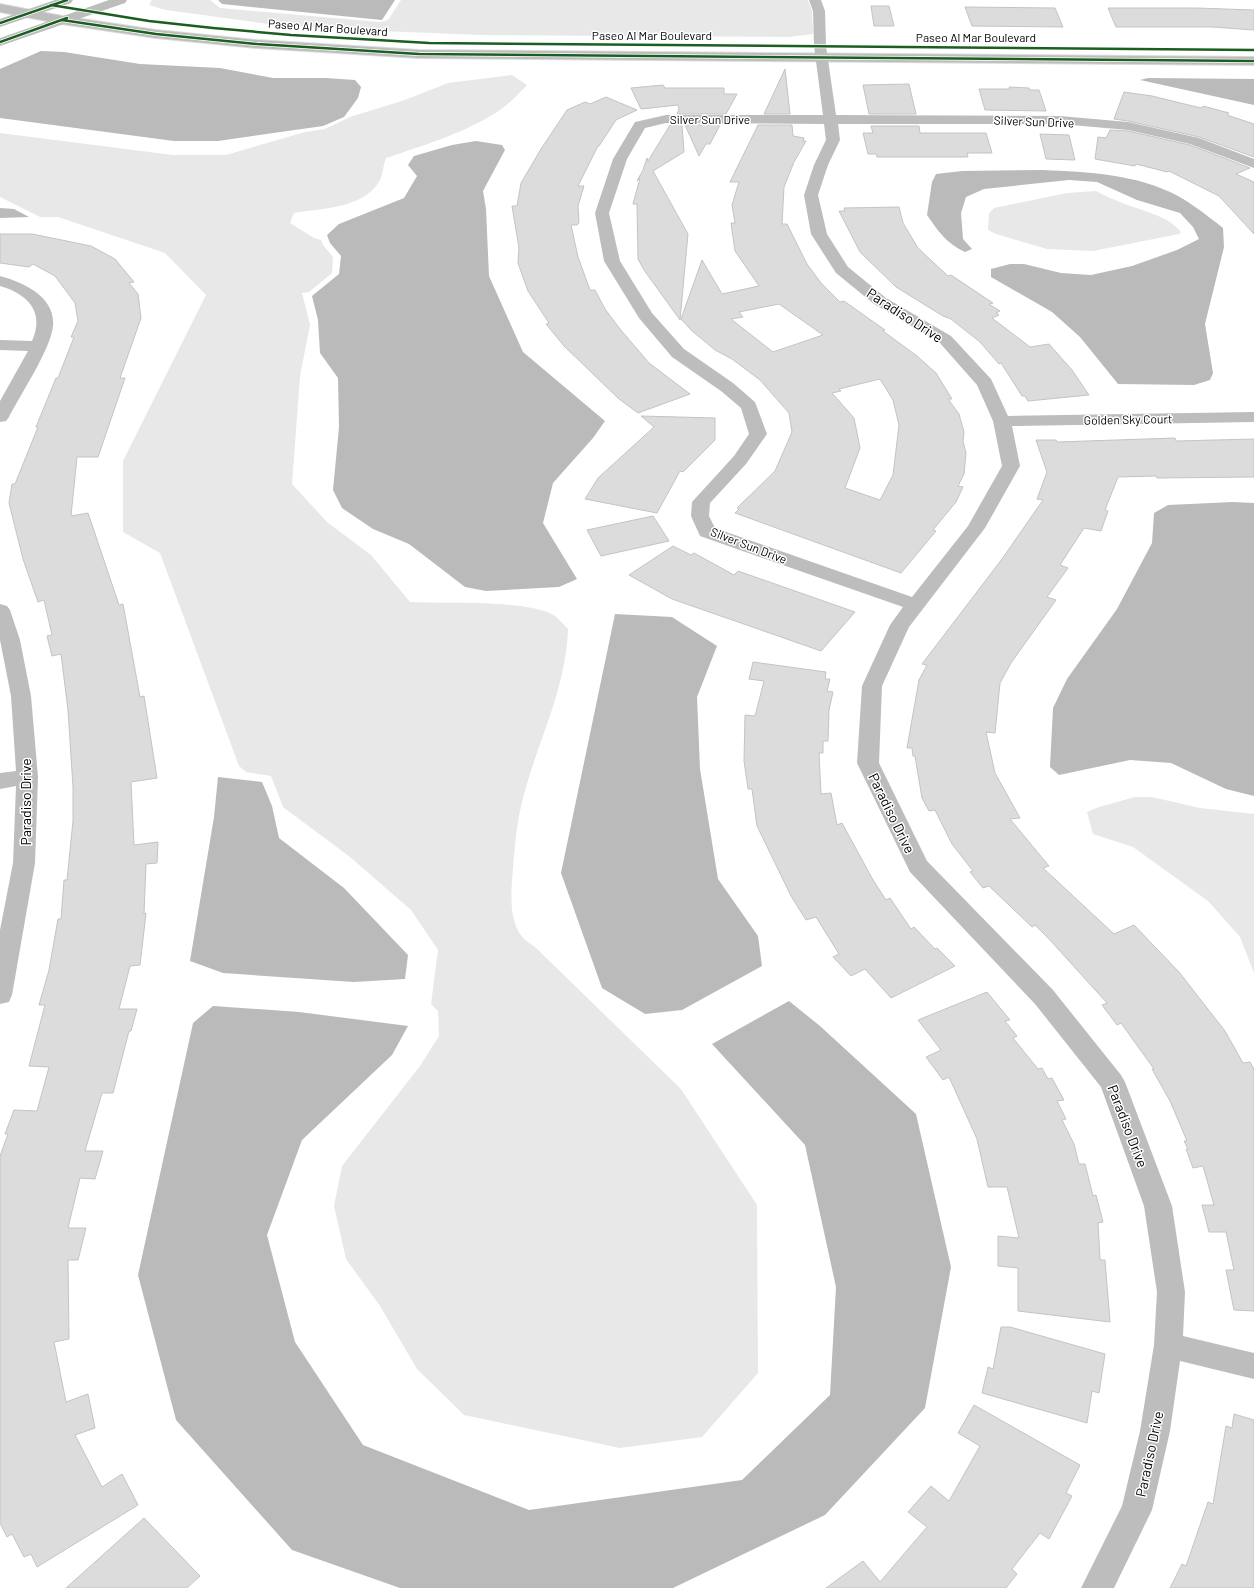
<svg xmlns="http://www.w3.org/2000/svg" width="1254" height="1588" font-family="Barlow,sans-serif">
	<style>
		.green { fill: #e8e8e8 }
		.water { fill: #bababa }
		.building { fill: #dcdcdc; stroke: #c4c4c4; fill-rule: evenodd }
		.lines { fill: none; stroke-linecap: round; stroke-linejoin: round }
		.major-casing { stroke: #dbdbdb; stroke-width: 2 }
		.minor { fill: #bdbdbd; fill-rule: evenodd }
		.major { fill: #bdbdbd; fill-rule: evenodd }
		.cycleway-casing { stroke: #fff; stroke-width: 4 }
		.cycleway { stroke: #1b5e20; stroke-width: 2.5 }
		.labels { text-anchor: middle; dominant-baseline: central; stroke-width: 3; stroke-linejoin: round; paint-order: stroke }
		.far-street-label { font-size: 12px; fill: #000; stroke: #fff }
		.street-label { font-size: 14px; fill: #000; stroke: #fff }
	</style>
	<rect width="100%" height="100%" fill="#fff"/>
	<path class="green" d="M152,0H210L220,8L380,22L388,20L401,0H808L812,11L813,34L789,37L481,35L356,30L268,24L166,10L149,5Z
		M512,75L527,85C522,90 516,97 510,102C481,128 422,146 386,158C383,165 383,176 379,182C361,209 323,208 294,213L290,223L314,238L321,240L323,245L333,257L332,273L309,292L302,293L310,325L300,376L292,484L327,522L371,555L410,602C443,604 530,599 555,616C560,620 564,625 568,629C566,695 531,753 519,816C515,837 514,858 512,880C511,897 510,920 521,935C524,940 531,944 535,947L681,1089L757,1205L758,1373L702,1437L620,1448L464,1415L417,1369L380,1306L346,1259L334,1206L342,1166L420,1066L439,1036L438,1011L431,1004L438,950L411,910L350,857L283,807L271,776L246,772L239,766L160,553L123,532V461L206,295L165,253L58,217H40L0,197V133L173,155H226L305,132L325,129L350,117L405,100L448,83Z
		M1096,191C1105,196 1115,200 1125,204C1145,212 1167,215 1181,232L1179,234L1093,251L1047,249L996,234L988,230L989,213L994,208L1067,193Z
		M1135,797H1152L1200,808L1254,814V973L1240,937L1208,901L1133,847L1093,834L1087,812L1099,807Z"/>
	<path class="water" d="M218,0H395L382,20L222,4Z
		M41,51L64,52L140,64L220,68L273,78H326L355,80L361,87L358,98L344,117L323,126L218,141H174L0,118V69Z
		M1148,78L1254,79V105L1140,80Z
		M476,141L502,145L505,150L483,191L486,209L489,276L523,352L605,421L593,438L553,483L543,523L577,579L559,587L486,591L465,587L409,544L373,529L342,508L333,490L339,427L338,378L320,353L318,320L312,296L339,274L341,256L330,243L327,235L339,224L404,198L417,176L408,165L414,156L452,145Z
		M1043,170C1088,172 1137,174 1178,196C1194,205 1209,217 1223,228L1224,247L1205,324L1213,373L1210,380L1194,385L1118,384L1080,337L1052,312L991,277V269L1010,264H1024L1061,273L1091,275L1132,266L1177,250L1199,239L1193,227L1180,213L1137,200L1097,182L1069,180L984,189L966,197L961,213L963,239L972,249L965,252C947,244 938,231 927,215L932,182L936,174L962,171Z
		M0,208L14,209L29,217L0,218Z
		M1233,502L1254,503V796L1226,789L1171,763L1130,760L1059,775L1050,767L1053,708L1067,679L1117,609L1152,543L1154,513L1168,505Z
		M615,614L672,617L717,646L697,697L700,769L718,879L758,936L762,966L682,1010L645,1014L602,988L561,873Z
		M218,777L262,782L272,806L279,838L344,888L408,955L405,979L354,982L223,973L190,961L214,817Z
		M789,1001L820,1026L916,1114L951,1267L925,1408L825,1515L673,1588H400L292,1550L176,1420L138,1275L193,1023L213,1006L299,1012L408,1026L392,1055L302,1140L267,1235L295,1342L363,1445L529,1510L742,1480L830,1395L836,1287L805,1145L712,1044Z"/>
	<path class="building" d="M871,6H889L894,26H874Z
		M965,7L1055,8L1063,27L972,26Z
		M1108,8H1196L1254,10V30L1212,27H1116Z
		M785,69L790,114H764Z
		M909,84L916,114H869L863,85Z
		M663,85L665,88H724V94H737L726,114H677L679,109L678,105L641,109L631,88Z
		M1009,87L1029,88L1030,90H1039L1046,111L985,110L979,89H1010Z
		M1124,92L1152,96L1201,108L1203,106L1229,113L1227,115L1254,124V157L1199,137L1128,121L1114,119Z
		M606,97L637,110L616,120L599,146H598L578,186H584L578,206L579,223L577,225H571L578,257L590,290H595L605,309L620,329L649,363L690,394L638,413L619,399L564,346L546,324L549,323L528,291L518,263L519,248L512,206H517L521,183L541,149L567,110L585,102L590,104Z
		M670,125H682L684,152L653,171L688,234L680,320L644,270L638,259L637,204H633L640,178L637,181L643,170L647,158L648,161Z
		M685,125H720L710,144H706L699,156Z
		M758,125H792L793,136L804,138L803,141H806L794,162L784,187L782,224H787L807,264L821,283L840,302L844,301L885,330L883,331L917,356L936,373L952,399H948L959,414L964,432L963,441L966,453L964,474L958,486L963,487L956,502L933,530L936,531L901,573L735,513L739,509L737,508L775,471L792,432L789,413L760,380L732,359L715,350L691,330L681,319L702,260L722,294L759,286L735,251L731,223H735L732,205L739,182H730ZM779,304L823,335L773,352L731,319L743,317L739,312ZM880,379L893,400L899,425L893,475L880,500L845,488L860,448L854,418L832,393L841,391L839,389Z
		M871,126H919L920,133H986L992,153H967L968,157H877L876,154H868L863,133H873Z
		M1110,130L1128,131L1190,145L1250,168L1236,174L1254,182V234L1219,196L1169,171L1167,172L1136,164L1135,166L1095,159L1098,137L1106,138Z
		M1040,134L1069,135L1075,160L1046,159Z
		M899,207L903,223L918,248L948,276L951,275L993,303L989,304L1000,311L996,313L999,315L992,318L1030,347L1049,344L1072,370L1089,395L1028,401L1025,396H1022L1001,363L999,364L980,342L951,319L943,316L896,287L860,252L839,211H845L844,208Z
		M0,234H32L91,246L115,259L134,282L129,283L138,294L141,318L120,378H125L98,457H77L71,516L88,513L119,605L123,604L140,697L144,696L157,778L131,782L134,845L158,842L157,863L146,864L144,914L146,913L140,965L130,966L119,1009H137L131,1031H129L113,1093H102L85,1151H103L95,1179L80,1178L68,1228H86L78,1260H68L69,1339L54,1342L66,1402L88,1394L95,1428L75,1435L102,1487L122,1474L138,1505L37,1567L31,1554L24,1557L12,1534L7,1537L0,1523V1156L8,1134H5L14,1110L37,1111L49,1067L29,1066L45,1005H39L49,970L58,919H61L64,880H67L73,821V787L68,710L61,654L52,656L47,636L52,635L44,600L38,602L23,559L9,503L12,484H15L38,427H36L56,378H58L74,337H71L78,321L75,303L55,276L33,264L29,267L0,263Z
		M641,416L715,418V440L683,472L680,471L657,513L585,499L598,478L654,427Z
		M1175,438L1176,441L1254,439V477L1157,478L1156,476L1118,477L1105,510L1108,511L1101,531L1084,528L1060,565L1068,568L1047,597L1056,600L1011,663L1000,683L995,733L986,732L995,773L1020,818L1010,819L1049,866L1043,868L1114,934L1134,925L1179,972L1225,1031L1243,1063L1250,1062L1254,1069V1311L1234,1310L1226,1270H1234L1226,1232H1209L1202,1205H1214L1203,1166L1193,1168L1186,1149H1188L1184,1141H1187L1170,1101L1152,1069H1154L1121,1023L1117,1025L1102,1005L1107,1003L1049,939L1035,925L1032,927L989,886L983,888L970,872L973,871L952,844L935,810L929,811L922,798L915,756H913L912,748H907L919,680L927,665L922,664L1002,559L1043,500L1037,499L1047,472L1036,440H1056L1057,442Z
		M653,516L669,541L601,556L587,530Z
		M673,546L691,555L694,553L734,575L738,571L855,612L821,651L672,599L629,575Z
		M753,662L826,672L825,679H830L827,691L833,692L829,710L828,741H823V753H819L821,794L831,793L837,825L842,823L873,880L886,900L890,898L911,929L914,927L935,949L937,948L955,966L891,998L865,969L851,976L833,957L839,954L816,917L806,920L791,896L757,826L752,789H748L744,761L745,715L755,716L764,681L749,679Z
		M987,992L1010,1020L1005,1021L1017,1036L1013,1038L1038,1069L1042,1068L1048,1079L1052,1078L1064,1100L1057,1101L1066,1119L1062,1120L1074,1144L1079,1164H1085L1093,1196L1096,1195L1103,1222L1098,1223L1100,1260H1105L1110,1322L1018,1311V1268L998,1266V1236L1019,1238L1007,1187H988L977,1139L949,1077L943,1080L926,1057L941,1050L918,1020Z
		M1001,1327H1010L1105,1354L1099,1393L1092,1391L1087,1423L982,1393L988,1367L993,1369Z
		M974,1405L1080,1465L1066,1493L1072,1496L1049,1539L1040,1533L1012,1569L1017,1574L1006,1588H826L863,1561L880,1582L927,1527L908,1512L931,1486L949,1501L980,1446L958,1433Z
		M1234,1414L1254,1420V1588H1170L1182,1564L1186,1566L1208,1502L1213,1504L1226,1426L1232,1428Z
		M144,1518L200,1576L187,1588H66Z"/>
	<g class="lines">
		<defs>
			<path id="major" d="M0,4L62,16L156,30L257,40L419,50L1254,57V65L419,58L257,48L156,38L62,24L0,12Z"/>
		</defs>
		<use href="#major" class="major-casing"/>
		<path class="minor" d="M55,0H73L71,3L0,27V19Z
			M109,0H127L125,3L0,46V38Z
			M809,0H821L825,11L826,46L836,115L1060,116L1128,122L1199,138L1254,159V168L1190,144L1128,130L1060,124H838L840,140L828,165L818,195L827,234L848,267L886,298L951,336L991,379L1008,416L1254,412V422L1012,426L1020,466L985,528L909,627L882,686L879,763L927,861L1053,990L1121,1075L1125,1082L1172,1206L1185,1292L1183,1336L1254,1353V1379L1180,1361L1170,1431L1152,1510L1114,1588H1081L1122,1506L1140,1431L1154,1345L1157,1292L1144,1206L1101,1087L1035,1004L910,872L857,763L862,686L890,625L903,607L700,536L691,516L692,502L734,456L749,434L741,408L721,391L672,357L639,318L604,261L595,213L613,159L635,122L666,115H823L814,46L813,11ZM666,123L824,124L826,140L814,165L804,195L811,234L836,273L874,304L939,342L977,385L993,421L1002,466L968,526L912,597L715,528L709,516L710,503L746,464L767,434L755,402L733,383L684,349L652,313L620,261L609,213L627,159L645,128Z
			M0,276C23,282 56,297 53,326C51,349 20,395 9,417L6,421L0,422V401L28,351L0,350V340L32,341C45,312 28,294 0,286Z
			M0,604L7,606L10,610L20,640L31,696L38,777L35,863L12,995L9,1002L0,1004V930L13,863L16,786L0,789V773L16,771L11,696L0,640Z"/>
		<use href="#major" class="major"/>
		<defs>
			<path id="cycleway" d="M51,5L149,21L213,28L291,35L429,43L1254,50
				M62,20L156,34L257,44L419,54L1254,61
				M0,23L67,0
				M0,42L67,18"/>
		</defs>
		<use href="#cycleway" class="cycleway-casing"/>
		<use href="#cycleway" class="cycleway"/>
	</g>
	<g class="labels">
		<g class="far-street-label">
			<text transform="translate(328 27) rotate(4)">Paseo Al Mar Boulevard</text>
			<text x="652" y="35">Paseo Al Mar Boulevard</text>
			<text x="976" y="37">Paseo Al Mar Boulevard</text>
			<text x="710" y="119">Silver Sun Drive</text>
			<text transform="translate(1034 121) rotate(2)">Silver Sun Drive</text>
			<text transform="translate(1128 419) rotate(-1)">Golden Sky Court</text>
			<text transform="translate(749 545) rotate(21)">Silver Sun Drive</text>
		</g>
		<g class="street-label">
			<text transform="translate(905 315) rotate(33)">Paradiso Drive</text>
			<text transform="translate(25 802) rotate(-90)">Paradiso Drive</text>
			<text transform="translate(892 813) rotate(64)">Paradiso Drive</text>
			<text transform="translate(1128 1126) rotate(69)">Paradiso Drive</text>
			<text transform="translate(1149 1454) rotate(-78)">Paradiso Drive</text>
		</g>
	</g>
</svg>
